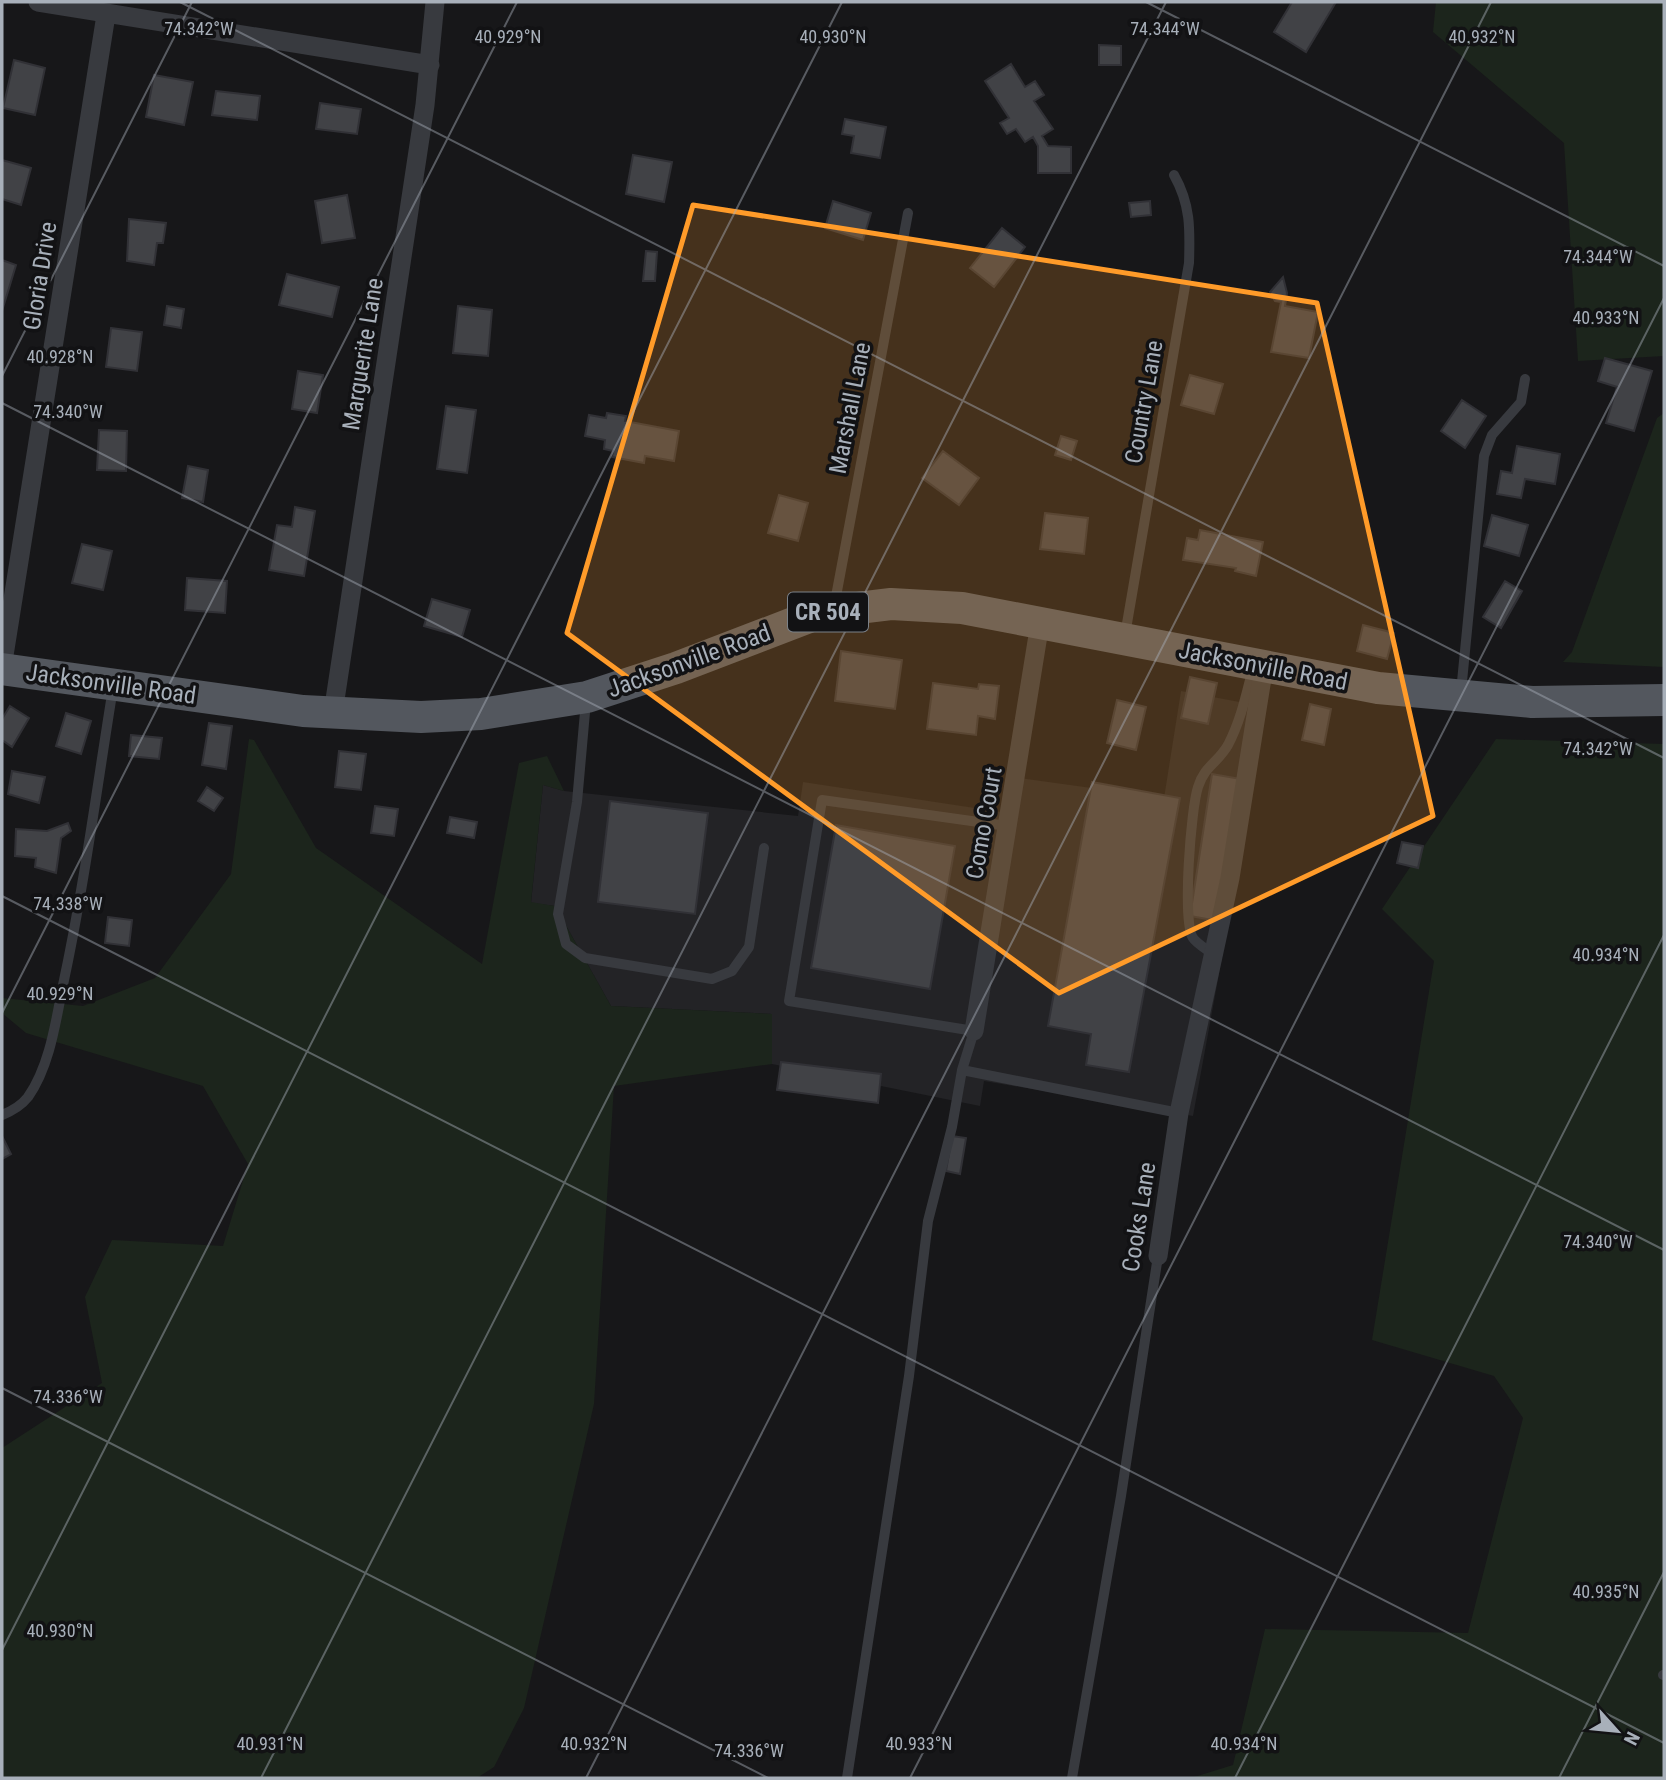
<svg xmlns="http://www.w3.org/2000/svg" width="1666" height="1780" font-family="'Roboto Condensed',sans-serif">
	<style>
		.built { fill: #232326 }
		.green { fill: #1c251c }
		.building { fill: #414246; stroke: #313136; stroke-width: 2 }
		.lines { fill: none; stroke-linecap: round; stroke-linejoin: round }
		.service { stroke: #383a3f; stroke-width: 10 }
		.minor { stroke: #383a3f; stroke-width: 19 }
		.primary { stroke: #53575e; stroke-width: 32 }
		.marked { fill: #ff9b29; fill-opacity: 0.2; stroke: #ff9b29; stroke-width: 5; stroke-linejoin: round }
		.ticks { fill: none; stroke: #a8b0ba; stroke-width: 2; stroke-opacity: 0.45 }
		.labels { text-anchor: middle; dominant-baseline: central; stroke-width: 7; stroke-linejoin: round; paint-order: stroke }
		.shield { fill: #121214; stroke: #7b8188; stroke-width: 2 }
		.shield-label { font-size: 23px; font-weight: bold; fill: #a8b0ba }
		.street-label { font-size: 24px; fill: #a8b0ba; stroke: #121214 }
		.ticks-label { font-size: 18px; text-anchor: middle; fill: #a8b0ba; stroke: #121214; stroke-width: 7; stroke-linejoin: round; paint-order: stroke }
	</style>
	<rect width="100%" height="100%" fill="#171719"/>
	<path class="built" d="M1181,691L1261,706L1242,848L1193,1116L984,1081L980,1106L772,1064V1014L611,1006L555,906L531,903L543,785L564,791L798,816L803,782L1008,813L1013,777L1164,798Z"/>
	<path class="green" d="M1436,2H1664V356L1578,361L1564,143L1433,32Z
		M1664,413V667L1563,662L1572,652L1657,418Z
		M249,739L254,740L316,848L482,964L519,763L547,756L564,791L543,785L531,902L555,906L611,1006L772,1014V1064L614,1086L594,1404L524,1708L494,1767L477,1778H2V1448L102,1383L85,1297L112,1240L223,1246L248,1164L203,1086L26,1033L2,1013V998L83,1006L155,978L231,874Z
		M1496,739L1664,744V1778H1191L1233,1765L1265,1629L1468,1633L1523,1418L1494,1376L1372,1340L1434,961L1382,909Z"/>
	<path class="building" d="M1292,2H1336L1306,52L1274,32Z
		M1099,45L1121,46V65H1099Z
		M14,60L45,68L35,115L3,108Z
		M1011,64L1025,87L1035,81L1044,95L1034,101L1053,129L1042,136L1048,146L1071,147V173H1038V146L1033,137L1025,142L1016,129L1007,134L1000,123L1009,118L985,81Z
		M154,75L193,82L184,125L146,117Z
		M216,91L260,96L257,120L212,115Z
		M320,103L361,109L357,134L316,129Z
		M845,119L886,127L880,158L851,153L854,136L842,134Z
		M633,155L672,162L664,202L626,194Z
		M2,160L31,168L21,205L2,199Z
		M347,195L355,238L322,243L315,201Z
		M833,201L871,213L863,240L825,228Z
		M1150,201L1151,215L1131,217L1129,203Z
		M129,219L166,223L163,243H157L154,265L127,261Z
		M1002,228L1025,247L994,287L970,268Z
		M646,251L657,252L655,281H643Z
		M2,260L16,265L2,311Z
		M287,274L339,287L332,317L279,305Z
		M1283,277L1287,293L1285,306L1318,312L1309,358L1271,352L1281,302L1275,301L1270,292Z
		M167,306L184,309L181,328L164,325Z
		M458,306L492,310L488,356L453,353Z
		M111,328L142,332L137,371L106,367Z
		M1605,358L1652,371L1634,431L1606,423L1617,387L1598,381Z
		M298,371L323,375L317,413L292,409Z
		M1190,375L1223,384L1214,414L1181,405Z
		M1462,400L1486,416L1465,448L1441,431Z
		M446,406L476,410L467,473L437,469Z
		M607,413L626,416L625,421L679,431L674,461L645,456L644,463L612,457L613,451L604,449L605,440L585,436L589,415L606,418Z
		M99,430L127,431L126,471L97,470Z
		M1061,436L1077,441L1071,460L1055,455Z
		M1517,446L1560,454L1555,484L1525,479L1521,498L1497,494L1501,471L1512,473Z
		M943,451L979,478L959,505L922,478Z
		M188,466L208,470L203,502L182,498Z
		M779,495L808,503L798,541L768,533Z
		M295,507L315,511L304,576L269,570L277,525L292,527Z
		M1045,513L1088,518L1084,554L1040,549Z
		M1492,515L1528,525L1519,556L1484,546Z
		M1200,530L1263,542L1256,576L1235,571L1236,568L1183,560L1187,538L1198,540Z
		M82,544L112,551L103,590L72,583Z
		M187,578L227,581L225,613L185,610Z
		M1505,581L1522,591L1501,628L1483,617Z
		M432,599L470,610L462,637L424,626Z
		M1363,625L1394,633L1387,659L1357,651Z
		M841,651L902,660L895,709L835,701Z
		M1190,677L1217,683L1208,724L1181,718Z
		M933,683L978,689L979,684L999,686L995,719L978,716L976,735L927,729Z
		M1117,700L1146,707L1136,750L1107,743Z
		M1310,704L1331,709L1324,745L1302,740Z
		M10,706L29,718L12,747L2,740V719Z
		M66,713L91,721L81,754L56,746Z
		M209,723L232,726L226,769L202,765Z
		M131,735L162,738L159,759L129,756Z
		M339,751L366,754L361,790L335,787Z
		M12,771L45,777L39,803L8,794Z
		M1212,774L1241,779L1218,921L1190,916Z
		M1092,782L1180,798L1129,1072L1086,1065L1091,1034L1048,1026Z
		M207,787L223,798L214,811L198,801Z
		M610,801L708,813L695,914L598,902Z
		M375,806L398,809L394,836L371,833Z
		M450,817L477,822L474,838L447,833Z
		M68,823L71,831L61,838L56,873L35,867L36,858L15,856L16,829L47,831Z
		M836,825L955,846L930,989L811,968Z
		M1402,842L1423,846L1418,868L1397,863Z
		M108,917L132,920L129,946L105,943Z
		M781,1062L881,1074L878,1103L777,1090Z
		M2,1136L11,1154L2,1159Z
		M952,1136L966,1138L960,1174L946,1171Z"/>
	<g class="lines">
		<path class="service" d="M834,607L908,213
			M1125,635L1189,263C1190,230 1191,205 1174,175
			M1461,692L1484,456L1492,435L1521,402L1525,379
			M586,701L577,802L558,914L566,944L585,958L712,979L732,971L749,947L764,848
			M1214,955C1208,950 1197,944 1193,938C1182,921 1191,808 1198,787C1205,765 1217,764 1228,745C1241,720 1246,695 1253,668
			M962,1070L1179,1113
			M2,1115C12,1111 21,1106 28,1097C50,1066 56,1020 63,985C84,887 97,787 113,688
			M1663,1675H1664
			M847,1778L909,1376L928,1221L952,1127L962,1070L974,1031L789,1001L822,800L1007,826
			M1072,1778L1121,1496L1158,1256"/>
		<path class="minor" d="M38,2L430,65
			M2,668L106,15
			M333,713L425,105L435,2
			M974,1031L1040,623
			M1158,1256L1179,1113L1230,878L1264,666"/>
		<path class="primary" d="M2,669L303,711L421,717L481,714L587,697L676,668L809,617L833,611L891,604L962,608L1378,688L1532,702L1664,700"/>
	</g>
	<path class="marked" d="M693,205L1317,303L1433,816L1059,993L567,633Z"/>
	<path class="ticks" d="M180,2L1664,758M1146,2L1664,266M2,376L192,2M2,403L1664,1250M2,896L1664,1743M2,1013L517,2M2,1388L768,1778M2,1650L842,2M261,1778L1166,2M586,1778L1491,2M910,1778L1664,298M1235,1778L1664,935M1559,1778L1664,1572"/>
	<g class="labels">
		<rect class="shield" x="788" y="592.5" width="80" height="39" rx="5"/>
		<g class="shield-label">
			<text x="828" y="612">CR 504</text>
		</g>
		<g class="street-label">
			<text transform="translate(40 276) rotate(-81)">Gloria Drive</text>
			<text transform="translate(363 354) rotate(-81)">Marguerite Lane</text>
			<text transform="translate(1144 402) rotate(-80)">Country Lane</text>
			<text transform="translate(850 408) rotate(-79)">Marshall Lane</text>
			<text transform="translate(689 661) rotate(-20)">Jacksonville Road</text>
			<text transform="translate(1263 666) rotate(11)">Jacksonville Road</text>
			<text transform="translate(111 684) rotate(8)">Jacksonville Road</text>
			<text transform="translate(984 823) rotate(-80)">Como Court</text>
			<text transform="translate(1139 1217) rotate(-81)">Cooks Lane</text>
		</g>
	</g>
	<g class="ticks-label">
		<text x="199" y="35">74.342°W</text>
		<text x="1165" y="35">74.344°W</text>
		<text x="508" y="43">40.929°N</text>
		<text x="833" y="43">40.930°N</text>
		<text x="1482" y="43">40.932°N</text>
		<text x="1598" y="263">74.344°W</text>
		<text x="1606" y="324">40.933°N</text>
		<text x="60" y="363">40.928°N</text>
		<text x="68" y="418">74.340°W</text>
		<text x="1598" y="755">74.342°W</text>
		<text x="68" y="910">74.338°W</text>
		<text x="1606" y="961">40.934°N</text>
		<text x="60" y="1000">40.929°N</text>
		<text x="1598" y="1248">74.340°W</text>
		<text x="68" y="1403">74.336°W</text>
		<text x="1606" y="1598">40.935°N</text>
		<text x="60" y="1637">40.930°N</text>
		<text x="270" y="1750">40.931°N</text>
		<text x="594" y="1750">40.932°N</text>
		<text x="919" y="1750">40.933°N</text>
		<text x="1244" y="1750">40.934°N</text>
		<text x="749" y="1757">74.336°W</text>
	</g>
	<rect width="1666" height="1780" fill="none" stroke="#a8b0ba" stroke-width="7"/>
	<g transform="translate(1617 1731) rotate(117)" stroke="#121214" stroke-width="5" paint-order="stroke">
	<path d="M0-5L12 26L0 18L-12 26Z" fill="#a8b0ba"/>
	<text y="-10" font-size="19" font-weight="bold" text-anchor="middle" fill="#a8b0ba">N</text>
	</g>
</svg>
